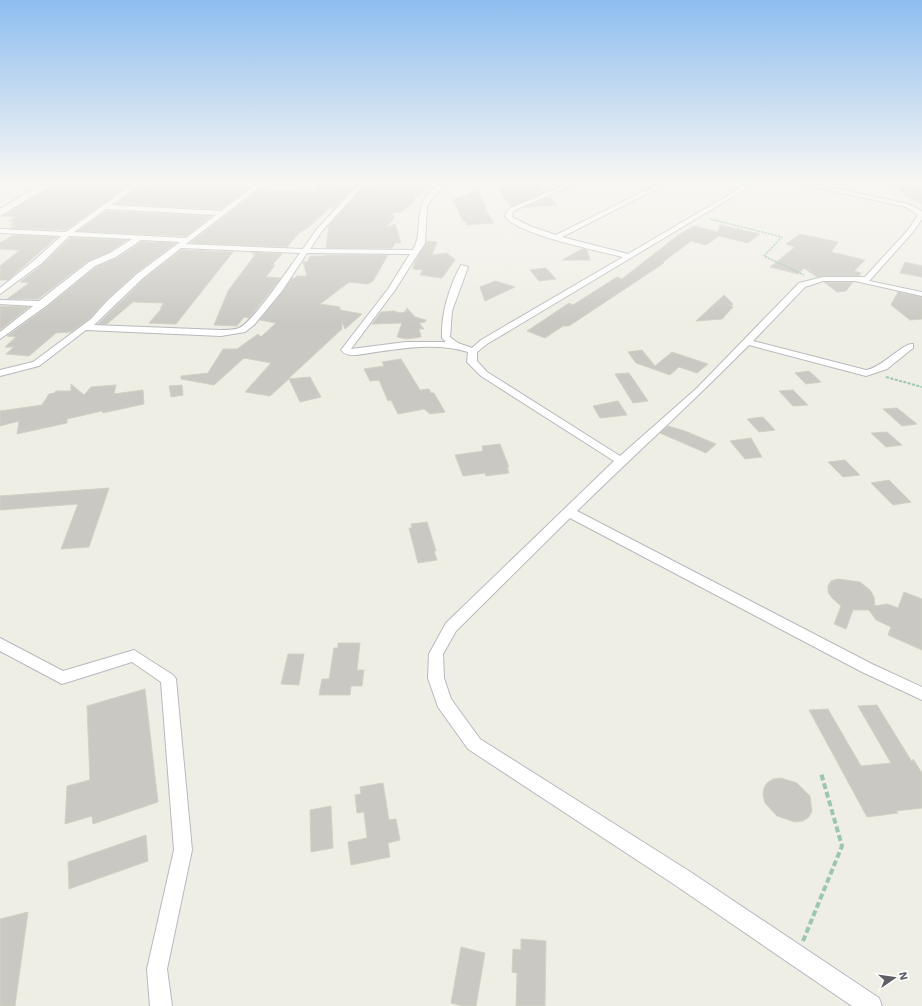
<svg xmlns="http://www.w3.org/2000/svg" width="922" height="1006" font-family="'Work Sans',sans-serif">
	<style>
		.building { fill: #cac8c2; stroke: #d3d1c4 }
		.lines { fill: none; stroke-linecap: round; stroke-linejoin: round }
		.street-casing { stroke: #b7b9bf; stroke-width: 2 }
		.secondary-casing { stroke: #b7b8be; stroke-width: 2 }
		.path-far2 { stroke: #9cc6ae; stroke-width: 1.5; stroke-dasharray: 2.5 1; stroke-linecap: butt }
		.path-far1 { stroke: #9cc6ae; stroke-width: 2; stroke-dasharray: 3 1.5; stroke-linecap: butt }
		.path { stroke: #9cc6ae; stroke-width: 4; stroke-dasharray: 6 3; stroke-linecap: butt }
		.street { fill: #fff; fill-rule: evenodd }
		.secondary { fill: #fff; fill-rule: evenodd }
	</style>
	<rect width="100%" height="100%" fill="#efeee5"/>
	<path class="building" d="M56,183H123L129,185L66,230L11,228L16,225H10L14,222L9,221L16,217L2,216Z
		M154,183H250L246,188H249L221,209L115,204L139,187H154Z
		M376,183H434L419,196L413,195L415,200L402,212L393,213L394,219L385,228L395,224L401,243H395L392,248H326L329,225L363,188H376Z
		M890,183L922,188V204L911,199Z
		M538,184L545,192L511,207L497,187Z
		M320,186L353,188L331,211L332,206L310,226L299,233L287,247L190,243L261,188H267L265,190L314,192Z
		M477,190L487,208L485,209L494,223L467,225L465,221H463L453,200Z
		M550,197L557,205L525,207Z
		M106,211L212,216L186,236L78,231Z
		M720,225L760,234L748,243L719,236L706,245L691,241L663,262L664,263L569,326H563L545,338L527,331L569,303L573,305L617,277L622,279L677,236L694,226L718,232Z
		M800,234L838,242L831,252L865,260L854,271L861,273L859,276L817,277L804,268L798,274L770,267L795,247L786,244Z
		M13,235L57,237L8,280H0V266L20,250L0,249V243Z
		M70,238L127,240L109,252L88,261L38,299H7L29,283L20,282L43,264Z
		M427,241L437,242L432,255L447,253L455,260L442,278L420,275L423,270L413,269L415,262Z
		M141,242L176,243L136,273L106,300L90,318L71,332L56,333L29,356L6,354L14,347H5L16,337L7,336L47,307L96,267L117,258Z
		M582,249L587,250L590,260H562Z
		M181,250L233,252L176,324L149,323L162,308H160L164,303L133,302L107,324H98L144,279Z
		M251,252L282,254L272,265H275L266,277L281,278L249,318L244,317L237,326L214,325L228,291L255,255Z
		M325,255H388L373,281L368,284L349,282L320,304L340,307V310L362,314L345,329L342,321V329L288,379L310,377L321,397L300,402L289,379L270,396L245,392L271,363L244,358L214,385L181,379V376L208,373L223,349H237L258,334L261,337L276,323L260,320L292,278H295L297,276H307L303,262H307L310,256H325Z
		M905,262L922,266V277L900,273Z
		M546,268L556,279L539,281L530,270Z
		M495,281L515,287L485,301L480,287Z
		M824,282H853L846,291L837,292Z
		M898,292L922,297V319L910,320L891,305Z
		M724,295L733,304L731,306L733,307L722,319L696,321Z
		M0,306L29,307L0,330Z
		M407,308L415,317L426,320L425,322L419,323L424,329H419L421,337L406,339L397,337L402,323L372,324L381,312L394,311L400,313L405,312Z
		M642,350L655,366L672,352L708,364L697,373L679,367L670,375L636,363L628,352Z
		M401,359L420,390L429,389L431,393H434L445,412L430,414L424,409L398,414L391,400L388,401L379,380L370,381L364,369L384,366L382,362Z
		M809,371L821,382L806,384L795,373Z
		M629,373L648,401L633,403L615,374Z
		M71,384L84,395L91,387L116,385L114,394L143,390L144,404L103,413L102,411L67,419V423L17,434L19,421L0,426V411L42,405L49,394L54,393L56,391H71Z
		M182,385L183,395L171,397L169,386Z
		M793,390L808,405L793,406L779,391Z
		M618,401L627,415L600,418L593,406Z
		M897,408L917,424L902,426L883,409Z
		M763,417L775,430L759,432L747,419Z
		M668,426L685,431L716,444L706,453L660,433Z
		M887,432L902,445L886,447L871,433Z
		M751,438L762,457L745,459L730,441Z
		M500,444L509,467H507L509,473L486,476L485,473L463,476L455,455L483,451L482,446Z
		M845,460L860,475L843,477L828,462Z
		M889,480L911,502L893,505L871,483Z
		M109,488L89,547L61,549L78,504L0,510V496Z
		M427,522L436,551H434L437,560L418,563L409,528H412L411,524Z
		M838,579L860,582L870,590L874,597L875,606L887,604L898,608L904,592L922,599V650L888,635L891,627L876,620L869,610H853L846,629L834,624L841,606L832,598L828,592V586L831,581Z
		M338,643H360L357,670H364L362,686H351L350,695H319L322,679H329L334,648H338Z
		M288,654H304L299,685L281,684Z
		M145,689L158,802L93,824L92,816L65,824L67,786L90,780L87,706Z
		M877,705L912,762L913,759L922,773V808L896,811L898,813L867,817L809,710L828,709L861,766L891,763L858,706Z
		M781,778L797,783L810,796L812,811L809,817L803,821L795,822L777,816L765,803L763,795L764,788L767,783L773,779Z
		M383,783L389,820L396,819L400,840L388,843L390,857L351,865L348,842L367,838L364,812L357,813L355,795L361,794L360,787Z
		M331,806L333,848L311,852L310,810Z
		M146,835L148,861L69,889L68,862Z
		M28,912L15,1006H0V919Z
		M521,939L546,941L545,1006H516L517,973L512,972L513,949L521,950Z
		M461,947L485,953L476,1006H463L451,1003Z"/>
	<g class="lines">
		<defs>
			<path id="street" d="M134,183H141L111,205L221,211L258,183H265L186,244L303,249L317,229L360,183H366L322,231L310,249L413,250C421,237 417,222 421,207C423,197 433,190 440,183H447L432,198L427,206L425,243L395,290L351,349L406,342H446L442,338C441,314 449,287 461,265L468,267L452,311L450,337L458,343L472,348L481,340L623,257C603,252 510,233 505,215L509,209L569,183H577L513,211L512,217L532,227L556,235L660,183H668L562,237L628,254L749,183H756L487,344L477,352V361L487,372L620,456L697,388L799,283L823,277H865L908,230L918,215L906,207L797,183H809L908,204L922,211V219L913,232L869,281L922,292V296L855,281H823L805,287L753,341L866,370C881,368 904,342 913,344V348L887,369L866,376L749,345C693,402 634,455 577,511L872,664L922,687V700L862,672L570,518L456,631L443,654L444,678L451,699L480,739L689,871L879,998L882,1006H852L675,885L468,749L438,707L428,678L429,654L446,623L614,461L481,376L467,362L468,352C433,341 392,350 356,355C350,355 345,355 341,350L388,289L410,254L307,253L282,291L254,325L245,332L221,336L86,330L39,366L0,376V370L33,362L91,319L107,301L137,274L180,242L141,240L116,257L95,266L46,306L0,339V332L33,306L0,304V300L39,301L89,262L110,253L132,239L69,236L42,263L0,294V288L36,259L61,236L0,233V229L66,232ZM106,209L216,215L186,238L74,232ZM181,248L300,253C289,268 254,321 239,328C234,330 227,330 221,330L94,325L143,278Z
				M0,638L63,671L134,650L173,675L176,679L192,850L167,969L172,1006H150L147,969L174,850L161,682L132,662L62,684L0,651Z"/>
			<path id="secondary" d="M44,183H55L0,216V209Z"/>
		</defs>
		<use href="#street" class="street-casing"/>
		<use href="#secondary" class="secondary-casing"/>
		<path class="path-far2" d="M710,219L782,237L764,256L804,275"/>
		<path class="path-far1" d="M886,377L922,387"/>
		<path class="path" d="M803,941L842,846L821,773"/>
		<use href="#street" class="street"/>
		<use href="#secondary" class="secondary"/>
	</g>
	<linearGradient id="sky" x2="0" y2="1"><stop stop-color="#8ebdf0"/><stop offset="0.56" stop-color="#f8f7f3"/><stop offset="1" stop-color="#f8f7f3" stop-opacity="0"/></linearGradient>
	<rect width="922" height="324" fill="url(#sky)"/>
	<g transform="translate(894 978) rotate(77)" stroke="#ffffff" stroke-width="3" paint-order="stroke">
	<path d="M0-3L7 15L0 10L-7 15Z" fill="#5d5f65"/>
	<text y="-6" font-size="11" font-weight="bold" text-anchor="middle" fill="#5d5f65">N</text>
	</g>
</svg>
